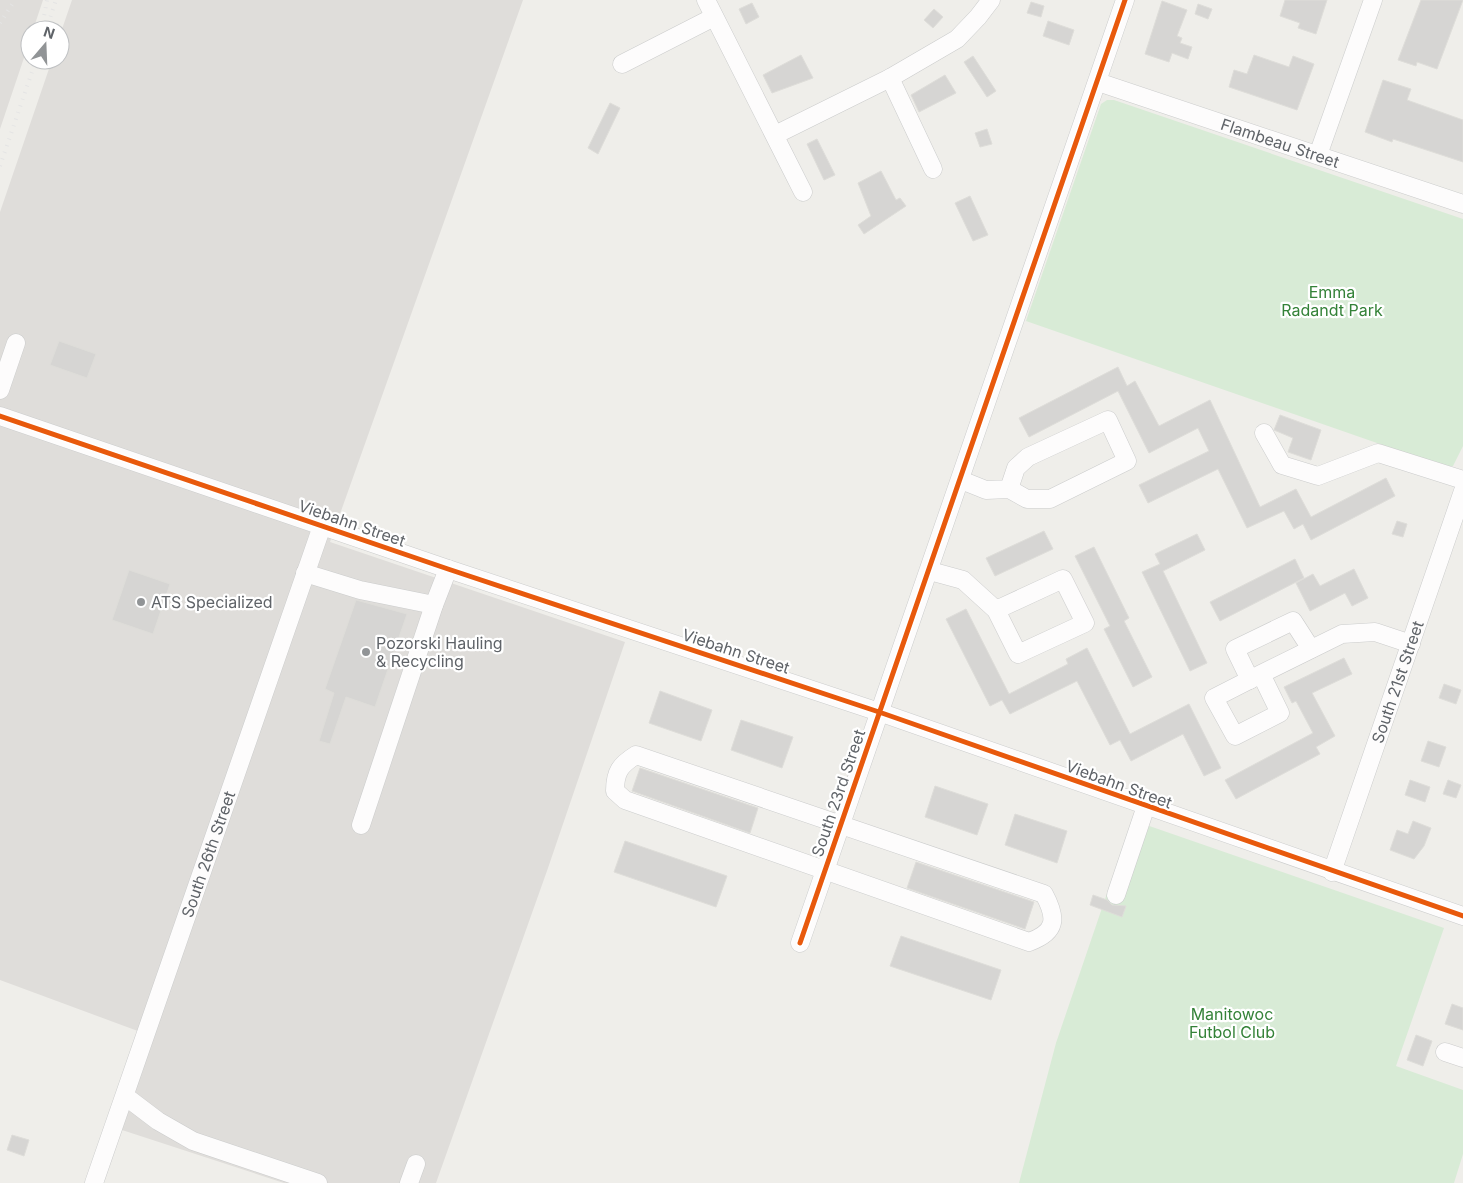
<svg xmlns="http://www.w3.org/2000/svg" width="1463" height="1183" font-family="Inter,sans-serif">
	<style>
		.industrial { fill: #dfddda }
		.green { fill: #d8ebd6 }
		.building { fill: #d6d5d3; stroke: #deddd9 }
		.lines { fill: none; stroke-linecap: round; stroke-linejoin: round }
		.minor-casing { stroke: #cbcccc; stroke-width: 19 }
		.minor { stroke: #fdfcfc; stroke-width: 18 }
		.rail { stroke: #e4e4e4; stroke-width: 4; stroke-dasharray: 1 6; stroke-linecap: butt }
		.cycleway-casing { stroke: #fff; stroke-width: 8 }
		.cycleway { stroke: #e8590c; stroke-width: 5 }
		.poi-dot { fill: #919496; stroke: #fff; stroke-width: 2 }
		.labels { text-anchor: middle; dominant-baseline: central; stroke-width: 4.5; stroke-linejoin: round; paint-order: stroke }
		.street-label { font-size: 16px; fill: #5f6368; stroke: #fff }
		.park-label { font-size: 16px; fill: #348238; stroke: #fff }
		.poi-label { font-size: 16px; fill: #5f6368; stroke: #fff; text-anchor: start }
	</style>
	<rect width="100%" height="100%" fill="#efeeea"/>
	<path class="industrial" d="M0,0H43L33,30H30V40L0,129Z
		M72,0H523L330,542L625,642L548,868L436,1183H284L122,1130L154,1037L0,980V212L52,60H60V35Z"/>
	<path class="green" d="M1107,100H1114L1463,219V446L1453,466H1443L1026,321L1101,104Z
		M1132,820L1444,928L1396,1066L1463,1090V1154L1454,1183H1019L1056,1043Z"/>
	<path class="building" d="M1285,0H1327L1316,34L1298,28L1300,23L1280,16Z
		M1421,0H1463L1437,69L1417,62L1416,66L1398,60Z
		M1162,1L1187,10L1177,36L1182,38L1180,43L1192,47L1188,59L1172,53L1169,62L1145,54Z
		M1031,2L1044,6L1041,17L1027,13Z
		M752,3L759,17L746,24L739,9Z
		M1198,4L1212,9L1208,19L1195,14Z
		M934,9L943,17L933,28L924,20Z
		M1048,21L1074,30L1069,45L1043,36Z
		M801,55L813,78L772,93L763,75Z
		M1254,55L1289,67L1293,56L1314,64L1297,110L1229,87L1234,70L1247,74Z
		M973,56L996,91L987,97L964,62Z
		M945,75L956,93L919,112L911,95Z
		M1383,80L1411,89L1407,100L1463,120V162L1393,139L1392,142L1365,132Z
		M610,103L620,108L598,154L588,148Z
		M987,129L992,144L980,147L975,133Z
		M817,139L835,175L824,180L807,144Z
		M881,171L896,200L900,198L906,206L864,234L858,225L871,216L858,183Z
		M970,196L988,235L973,241L955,203Z
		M59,341L96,354L87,378L50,365Z
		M1118,367L1127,386L1135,381L1159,426L1210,400L1260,507L1296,489L1311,517L1386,478L1395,496L1311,540L1303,524L1294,529L1284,511L1247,528L1218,469L1148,503L1139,485L1209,451L1198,428L1149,453L1118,391L1029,437L1019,418Z
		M1280,415L1321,430L1311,460L1288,452L1293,438L1274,430Z
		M1397,521L1407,524L1403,537L1392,534Z
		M1044,531L1053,549L995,576L986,558Z
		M1197,534L1205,550L1163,571L1207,663L1190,671L1142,572L1160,564L1155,554Z
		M1094,547L1129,618L1124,621L1152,677L1133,687L1104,629L1110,626L1075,556Z
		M1295,559L1304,578L1220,621L1210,602Z
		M1354,569L1368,598L1352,606L1345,593L1310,611L1296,583L1313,574L1320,586Z
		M129,570L170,584L153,634L112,620Z
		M356,600L407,614L375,707L346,697L330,744L319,741L334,693L325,689Z
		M966,609L1009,694L1068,664L1066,659L1087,648L1130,734L1189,704L1221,768L1204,776L1183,734L1131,761L1120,740L1110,745L1077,681L1010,714L1002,700L990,706L946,619Z
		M1344,658L1352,674L1312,693L1335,736L1316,747L1320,754L1236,799L1225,780L1313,733L1296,701L1292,703L1284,687Z
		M1444,684L1461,690L1456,704L1439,698Z
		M660,691L712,710L701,741L649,723Z
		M741,720L793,737L782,768L731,750Z
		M1428,741L1446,747L1439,767L1421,761Z
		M640,768L758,808L750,833L632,791Z
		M1410,780L1430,787L1425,802L1405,795Z
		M1448,780L1461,785L1456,798L1443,794Z
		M935,786L988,804L977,835L925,817Z
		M1015,814L1067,831L1057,863L1005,845Z
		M1413,821L1431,828L1424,846L1414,859L1390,850L1397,830L1408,834Z
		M625,841L727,876L716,907L614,872Z
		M916,862L1034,902L1025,929L907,888Z
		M1093,895L1107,900L1112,905L1126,906L1122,917L1090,905Z
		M901,936L1001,970L991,1000L890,966Z
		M1452,1004L1463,1008V1030L1445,1024Z
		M1416,1035L1432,1041L1423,1066L1407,1060Z
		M12,1135L29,1140L24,1156L7,1150Z"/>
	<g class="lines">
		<defs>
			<g id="minor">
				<path d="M706,0L803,192"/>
				<path d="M622,64L714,17"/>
				<path d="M890,78L933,169"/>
				<path id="s1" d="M1098,82L1463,204"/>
				<path d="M775,135L890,78L957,39L978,17L991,0"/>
				<path d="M1318,155L1373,0"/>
				<path d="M0,390L16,343"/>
				<path d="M0,416L448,569L879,712L1463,916"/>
				<path d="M1264,433L1282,465L1318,476L1378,453L1463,480"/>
				<path d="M961,480L986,490L1009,489L1016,468L1028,457L1108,420L1127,461L1050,499H1027L1009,489"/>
				<path d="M930,571L963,580L996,610L1018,654L1085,623L1063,579L996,610"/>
				<path d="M305,573L360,590L434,605"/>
				<path d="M1261,674L1280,713L1235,736L1214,698L1261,674L1342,634L1375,632L1411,644"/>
				<path d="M1250,680L1235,649L1293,621L1311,649"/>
				<path d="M636,755L1044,894C1057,918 1057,932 1029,942L625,800L615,791C615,772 620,765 636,755Z"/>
				<path d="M361,825L434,605L448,569"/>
				<path id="s2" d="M1332,872L1463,491"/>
				<path d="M1116,895L1146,806"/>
				<path d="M800,943L1125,0"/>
				<path d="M1445,1052L1463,1058"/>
				<path d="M125,1096L158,1121L193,1141L318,1183"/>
				<path id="s3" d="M94,1183L322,526"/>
				<path d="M409,1183L416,1164"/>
			</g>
		</defs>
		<use href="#minor" class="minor-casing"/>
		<use href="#minor" class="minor"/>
		<path class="rail" d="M43,22L47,0
			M0,23L15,0
			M46,30L56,0
			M0,166L36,60"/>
		<defs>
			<path id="cycleway" d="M0,416L448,569L879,712L1463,916
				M800,943L1125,0"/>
		</defs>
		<use href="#cycleway" class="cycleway-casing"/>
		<use href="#cycleway" class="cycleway"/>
	</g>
	<g class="poi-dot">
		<circle cx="141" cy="602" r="5"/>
		<circle cx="366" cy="652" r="5"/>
	</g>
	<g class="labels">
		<g class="street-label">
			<text stroke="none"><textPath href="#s1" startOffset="192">Flambeau Street</textPath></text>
			<text transform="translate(352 523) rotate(19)">Viebahn Street</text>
			<text transform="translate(736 651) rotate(18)">Viebahn Street</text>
			<text stroke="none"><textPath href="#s2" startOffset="201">South 21st Street</textPath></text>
			<text transform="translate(1119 784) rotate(20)">Viebahn Street</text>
			<text transform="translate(838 793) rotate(-71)">South 23rd Street</text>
			<text stroke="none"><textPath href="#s3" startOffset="348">South 26th Street</textPath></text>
		</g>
		<g class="park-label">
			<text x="1332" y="292">Emma<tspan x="1332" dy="18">Radandt Park</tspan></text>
			<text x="1232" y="1014">Manitowoc<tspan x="1232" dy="18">Futbol Club</tspan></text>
		</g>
		<g class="poi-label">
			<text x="151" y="602">ATS Specialized</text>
			<text x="376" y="643">Pozorski Hauling<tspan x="376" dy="18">&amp; Recycling</tspan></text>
		</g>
	</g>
	<g transform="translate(45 45) rotate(19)"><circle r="24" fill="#ffffff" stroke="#bfc1c3"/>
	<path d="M0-4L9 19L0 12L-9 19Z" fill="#919496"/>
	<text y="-8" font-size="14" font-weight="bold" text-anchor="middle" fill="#5f6368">N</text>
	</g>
</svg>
